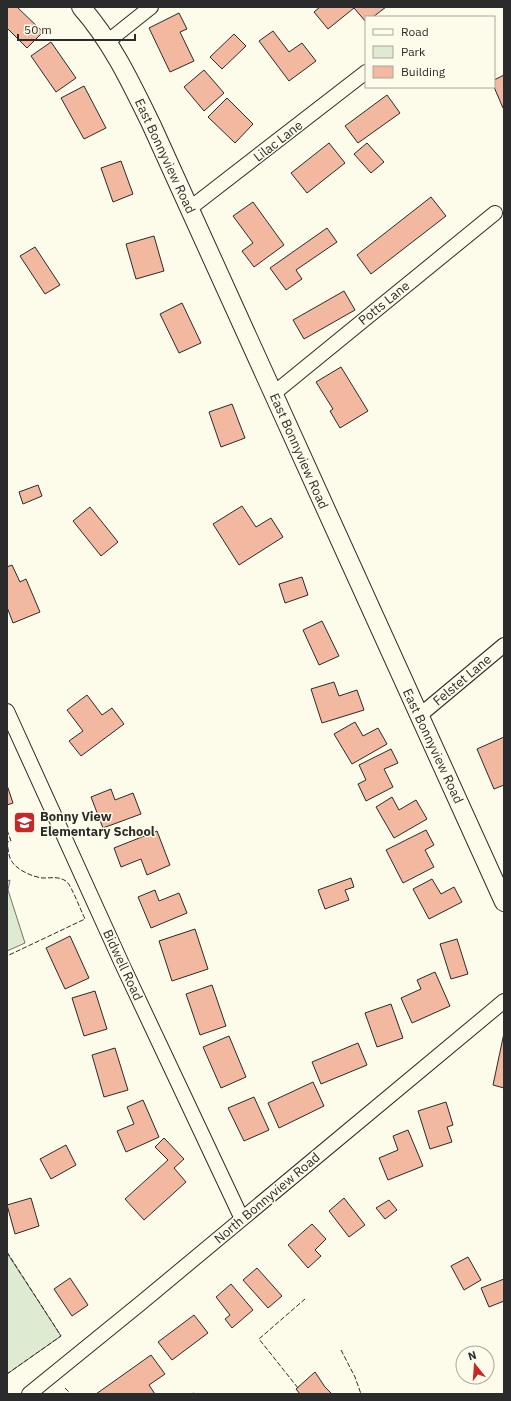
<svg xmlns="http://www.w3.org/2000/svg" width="511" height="1401" font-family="'IBM Plex Sans',sans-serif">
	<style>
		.green { fill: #deebd1; stroke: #74746e }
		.building { fill: #f2b8a0; stroke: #2b2b2b }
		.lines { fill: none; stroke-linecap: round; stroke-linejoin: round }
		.minor-casing { stroke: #2b2b2b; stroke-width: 16 }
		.tertiary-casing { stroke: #2b2b2b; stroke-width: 20 }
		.minor { stroke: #fdfbea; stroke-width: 14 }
		.tertiary { stroke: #fdfbea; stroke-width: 18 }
		.fence { stroke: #2b2b2b; stroke-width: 1; stroke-dasharray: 5 2; stroke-linecap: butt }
		.labels { text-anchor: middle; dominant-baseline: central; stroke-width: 3; stroke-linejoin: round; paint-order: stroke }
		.street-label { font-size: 13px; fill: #2b2b2b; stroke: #fdfbea }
		.poi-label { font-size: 13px; font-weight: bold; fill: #2b2b2b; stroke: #fdfbea; text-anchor: start }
	</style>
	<rect width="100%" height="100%" fill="#fdfbea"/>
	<path class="green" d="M10,880L8,890L25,943L7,951V881Z
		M7,1253L61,1336L7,1374Z"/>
	<path class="building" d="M7,7H17L43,32L27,48L7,28Z
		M320,7H386L373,17H366V22L354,8L328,29L314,12Z
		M179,13L187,29L180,32L194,61L170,72L149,28Z
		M273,31L289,52L302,43L316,61L289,81L259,41Z
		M234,34L246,46L222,69L210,57Z
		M51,42L76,78L56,92L31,56Z
		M204,70L224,93L204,111L184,87Z
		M504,75V107L503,108L494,87V80Z
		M84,86L106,128L84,139L61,98Z
		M387,95L400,113L358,143L345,126Z
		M227,98L253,124L235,143L208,117Z
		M329,143L345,163L307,193L291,173Z
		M367,143L384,162L371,173L354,154Z
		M121,161L133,194L113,202L101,168Z
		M431,197L446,216L371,274L357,255Z
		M253,202L284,245L254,267L242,251L253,243L233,216Z
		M327,228L337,242L296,270L302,279L286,290L270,268Z
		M154,236L164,271L136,279L126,244Z
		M35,247L60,285L45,294L20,256Z
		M344,291L355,310L304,339L293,320Z
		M182,303L201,343L179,353L160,314Z
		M341,367L368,411L340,428L330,411L333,409L316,382Z
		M232,404L245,438L221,447L209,412Z
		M38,485L42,496L23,504L19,492Z
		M242,506L256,527L271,518L283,537L239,565L213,524Z
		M90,507L118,542L101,556L73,521Z
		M12,565L20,582L26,579L40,612L13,623L7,607V567Z
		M302,577L308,595L285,603L279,584Z
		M322,621L339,656L319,665L303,630Z
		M334,682L339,696L357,690L364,710L322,723L311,689Z
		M87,695L102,715L112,708L124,724L81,756L69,741L83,731L67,710Z
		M355,722L363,736L378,728L387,744L352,764L334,734Z
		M504,737V785L494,789L477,749Z
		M391,749L398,763L384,769L393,787L366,801L358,784L366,780L359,765Z
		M7,785L13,803L7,805Z
		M111,789L115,800L133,793L141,814L103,828L91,797Z
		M392,797L399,810L416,800L427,819L394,838L376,807Z
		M426,830L434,845L425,850L434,867L403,883L386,850Z
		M157,831L170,865L147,875L141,859L121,867L114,848Z
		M351,878L354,887L345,890L349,900L325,909L318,890Z
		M432,879L441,894L454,887L462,902L429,919L413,889Z
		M155,890L159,901L179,893L187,913L151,928L138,897Z
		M195,929L208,969L172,981L159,941Z
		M70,936L89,978L65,989L46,948Z
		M457,939L468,974L451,979L440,944Z
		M435,972L450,1006L412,1023L401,998L421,989L417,980Z
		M212,985L226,1026L200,1035L186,994Z
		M95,991L107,1029L84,1036L72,998Z
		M391,1004L403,1038L377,1047L365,1013Z
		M504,1033V1088L493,1085Z
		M229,1036L246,1077L221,1088L203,1047Z
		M358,1043L367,1065L321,1084L312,1062Z
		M115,1048L128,1090L104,1097L92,1055Z
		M313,1082L324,1106L279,1128L268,1103Z
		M254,1097L269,1130L244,1141L228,1108Z
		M143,1100L159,1137L126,1152L117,1131L134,1124L127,1107Z
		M446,1102L453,1125L447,1127L452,1142L430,1149L418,1111Z
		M408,1130L423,1166L388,1180L379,1158L398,1150L393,1136Z
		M164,1138L184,1159L174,1168L186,1182L144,1220L125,1199L168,1160L155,1147Z
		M66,1145L76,1165L51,1179L40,1159Z
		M31,1198L39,1226L15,1234L7,1205Z
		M344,1198L365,1225L349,1237L329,1211Z
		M389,1200L397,1210L385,1219L376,1208Z
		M312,1224L326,1239L315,1250L321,1256L308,1268L288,1245Z
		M468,1257L481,1280L464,1290L451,1266Z
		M257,1268L282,1296L268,1308L243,1280Z
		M70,1278L88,1305L72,1316L54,1289Z
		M504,1279V1301L489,1307L481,1288Z
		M231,1284L253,1310L232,1328L225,1319L230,1315L216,1297Z
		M194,1315L208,1333L172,1360L158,1342Z
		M151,1355L165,1374L149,1385L155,1394H96Z
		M315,1372L325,1387L332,1394H300L296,1389Z"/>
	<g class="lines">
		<defs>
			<path id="minor" d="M107,42L151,7
				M189,209L366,72
				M273,394L495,213
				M7,711L122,964L242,1219
				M419,716L504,645
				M29,1394L141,1303L504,1001"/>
			<path id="tertiary" d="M81,7C112,42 132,85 152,126L504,902"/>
		</defs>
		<use href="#minor" class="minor-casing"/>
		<use href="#tertiary" class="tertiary-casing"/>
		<use href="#minor" class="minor"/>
		<use href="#tertiary" class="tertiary"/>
		<path class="fence" d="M7,830L11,841L7,842C8,847 8,853 10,858C14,869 32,877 43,878C52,878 60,876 67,882C72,887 81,911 85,919L7,956
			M7,1252L61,1336L7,1374
			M341,1350L355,1377L361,1394
			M65,1388L71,1394
			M298,1388L259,1339L305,1299
			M192,1394L194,1393"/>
	</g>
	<defs>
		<symbol id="school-square" viewBox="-11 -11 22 22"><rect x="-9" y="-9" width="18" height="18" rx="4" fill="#c62828" stroke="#fdfbea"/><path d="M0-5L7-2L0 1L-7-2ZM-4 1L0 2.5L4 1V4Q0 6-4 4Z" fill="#fff"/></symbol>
	</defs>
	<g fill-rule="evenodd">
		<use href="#school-square" x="12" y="810" width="25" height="25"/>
	</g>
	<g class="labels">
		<g class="street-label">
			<text transform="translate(278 141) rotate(-38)">Lilac Lane</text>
			<text transform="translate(165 156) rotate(65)">East Bonnyview Road</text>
			<text transform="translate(384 303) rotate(-39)">Potts Lane</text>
			<text transform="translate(299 451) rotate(66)">East Bonnyview Road</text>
			<text transform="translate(462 680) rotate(-40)">Felstet Lane</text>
			<text transform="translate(433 746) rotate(65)">East Bonnyview Road</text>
			<text transform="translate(123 965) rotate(65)">Bidwell Road</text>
			<text transform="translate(267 1198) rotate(-40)">North Bonnyview Road</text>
		</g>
		<g class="poi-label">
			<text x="40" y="816">Bonny View<tspan x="40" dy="15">Elementary School</tspan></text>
		</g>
	</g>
	<rect width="511" height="1401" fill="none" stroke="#2b2b2b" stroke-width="16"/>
	<rect x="365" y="16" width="130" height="72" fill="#fdfbea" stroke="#a9a89e"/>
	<rect x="373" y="29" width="20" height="6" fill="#fdfbea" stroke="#a9a89e"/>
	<text x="401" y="36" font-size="12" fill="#2b2b2b">Road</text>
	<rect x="373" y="46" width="20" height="12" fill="#deebd1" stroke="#a9a89e"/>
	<text x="401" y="56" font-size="12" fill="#2b2b2b">Park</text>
	<rect x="373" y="66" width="20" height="12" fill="#f2b8a0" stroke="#a9a89e"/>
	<text x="401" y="76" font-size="12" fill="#2b2b2b">Building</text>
	<g transform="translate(475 1365) rotate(343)"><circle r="19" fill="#fdfbea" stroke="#a9a89e"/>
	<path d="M0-3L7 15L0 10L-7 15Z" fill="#c62828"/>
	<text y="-6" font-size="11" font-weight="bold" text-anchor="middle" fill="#2b2b2b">N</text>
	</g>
	<path d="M18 34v6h117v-6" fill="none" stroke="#2b2b2b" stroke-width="2"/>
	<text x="24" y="34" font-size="12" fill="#2b2b2b" stroke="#fdfbea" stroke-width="3" paint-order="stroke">50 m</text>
</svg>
